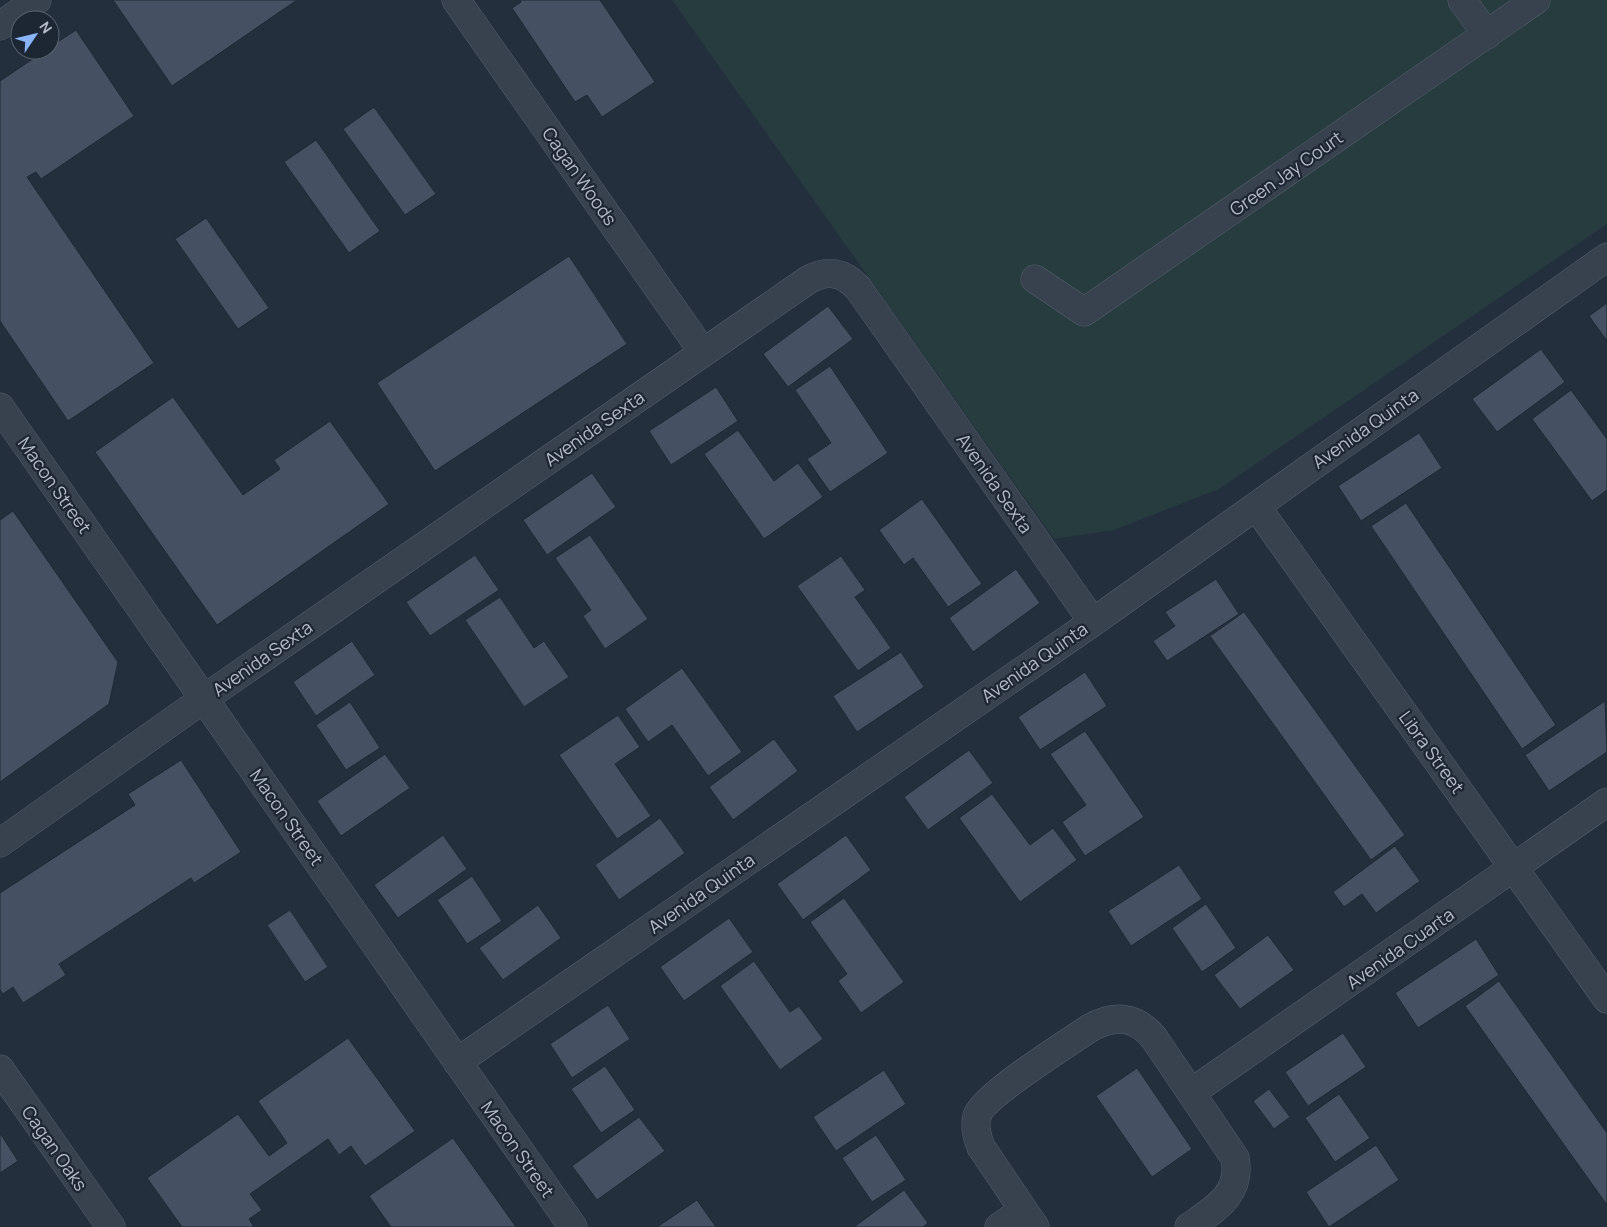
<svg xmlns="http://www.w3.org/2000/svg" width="1607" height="1227" font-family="Manrope,sans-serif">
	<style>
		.green { fill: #263c3f }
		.building { fill: #455162; stroke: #1f2835 }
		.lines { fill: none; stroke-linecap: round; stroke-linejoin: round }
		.minor-casing { stroke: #565f6c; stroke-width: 29 }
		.minor { stroke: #38414e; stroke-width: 28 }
		.labels { text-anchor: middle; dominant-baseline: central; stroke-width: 4.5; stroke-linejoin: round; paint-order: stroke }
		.street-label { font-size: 18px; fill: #b4bcc9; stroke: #1d2633 }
	</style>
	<rect width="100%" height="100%" fill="#242f3e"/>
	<path class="green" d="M672,0H1607V224L1219,489L1114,530L1054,539Z"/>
	<path class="building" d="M113,0H297L172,86Z
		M520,0H600L655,82L602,117L587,95L575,102L512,8L521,2Z
		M76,30L134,116L41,179L36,172L27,177L154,363L68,421L0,321V81L46,50H50V47Z
		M374,107L436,194L405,215L343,129Z
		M316,140L380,231L349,253L284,162Z
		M206,218L269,308L238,329L175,239Z
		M569,256L627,344L435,471L377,383Z
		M1607,303V341L1589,316Z
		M828,306L853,339L788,387L763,354Z
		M1541,349L1565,382L1497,432L1472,399Z
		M830,366L888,453L830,492L807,459L831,443L795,390Z
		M716,387L738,421L671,465L649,431Z
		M1571,390L1607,439V490L1592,501L1532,419Z
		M173,397L243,495L280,469L274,460L330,421L389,504L217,625L95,452Z
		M738,430L774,481L798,463L823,497L764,539L704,454Z
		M1419,433L1442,468L1361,521L1338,486Z
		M592,473L616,507L547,555L523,520Z
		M922,499L982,584L948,607L913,558L904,565L879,530Z
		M1406,503L1556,725L1522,749L1371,526Z
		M13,511L118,662L109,704L0,782V520Z
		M590,535L648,619L605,649L583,616L591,610L555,558Z
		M475,555L499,590L430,636L406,602Z
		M841,556L865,590L855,597L891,648L858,671L797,586Z
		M1016,569L1040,603L973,652L949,618Z
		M1216,579L1239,614L1167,661L1153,641L1175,626L1165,612Z
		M500,597L534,648L544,641L569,677L524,707L465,620Z
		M1244,612L1405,835L1371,860L1210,636Z
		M352,641L375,675L316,716L293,682Z
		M901,652L924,687L857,732L833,696Z
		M682,668L742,752L708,776L672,725L648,742L625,709Z
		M1085,672L1107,706L1040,750L1018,717Z
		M1605,701L1607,752L1549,791L1525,755Z
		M350,702L380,748L346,770L316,725Z
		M618,715L640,747L615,764L651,816L617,839L559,755Z
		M1085,731L1144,817L1085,856L1062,822L1086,805L1050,754Z
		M774,739L798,771L733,820L709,787Z
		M969,750L993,783L928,830L904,797Z
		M385,754L410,788L341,836L317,801Z
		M181,760L241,852L194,883L191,878L59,964L66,975L23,1003L13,987L3,994L0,990V893L135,805L128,794Z
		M992,794L1030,845L1053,828L1077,860L1020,902L959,818Z
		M660,818L685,853L619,900L595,865Z
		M443,835L467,869L398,918L374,885Z
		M846,835L871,870L803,920L777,884Z
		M1395,846L1420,881L1376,913L1362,894L1344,907L1333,892Z
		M1179,865L1202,899L1131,946L1108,911Z
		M472,876L502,921L467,944L437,900Z
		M844,898L904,982L861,1013L838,981L847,974L810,922Z
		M1206,904L1236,948L1202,972L1172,928Z
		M538,905L561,938L503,980L479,948Z
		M290,910L328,967L305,982L267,925Z
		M729,918L753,952L684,1001L660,967Z
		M1268,935L1294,970L1240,1009L1214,975Z
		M1476,939L1499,975L1418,1028L1395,993Z
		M754,961L790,1012L799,1006L823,1039L780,1070L720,986Z
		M1499,981L1607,1133V1205L1465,1006Z
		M608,1005L630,1039L572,1078L550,1044Z
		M1343,1033L1366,1067L1308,1106L1285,1072Z
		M348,1038L415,1131L365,1166L351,1146L339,1155L328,1139L250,1194L262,1210L249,1219L254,1227H182L147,1178L238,1114L269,1156L287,1143L258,1101Z
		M605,1066L635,1110L601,1133L571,1089Z
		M1137,1068L1192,1149L1152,1177L1096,1096Z
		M884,1070L906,1104L836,1151L813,1117Z
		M1269,1089L1290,1117L1274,1129L1253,1101Z
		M1339,1094L1370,1138L1335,1162L1305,1118Z
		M639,1117L665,1151L597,1200L572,1166Z
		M0,1133L18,1161L0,1173Z
		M876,1135L906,1180L872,1202L842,1158Z
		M453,1138L516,1227H391L369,1196Z
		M1376,1145L1399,1180L1329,1227L1306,1192Z
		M904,1190L928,1223L923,1227H854Z
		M697,1200L716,1227H657Z"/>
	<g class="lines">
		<defs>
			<path id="minor" d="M456,0L703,352
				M1462,0L1487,35
				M0,26L37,0
				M1035,279L1084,312L1536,0
				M0,407L573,1227
				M1256,506L1607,999
				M0,843L205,698L808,280C827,269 843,272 858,288L1093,622
				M457,1062L1093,622L1607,257
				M0,1069L111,1227
				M1192,1092L1607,802
				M999,1227L1023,1210
				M1035,1227L981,1147C977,1137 974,1127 977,1116C983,1096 1068,1043 1090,1028C1115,1014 1136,1016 1154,1038L1235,1158C1242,1194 1215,1209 1189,1227"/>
		</defs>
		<use href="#minor" class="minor-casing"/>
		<use href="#minor" class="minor"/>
	</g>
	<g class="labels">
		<g class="street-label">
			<text transform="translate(1286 173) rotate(-35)">Green Jay Court</text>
			<text transform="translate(580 176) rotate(55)">Cagan Woods</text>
			<text transform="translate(594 428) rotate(-35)">Avenida Sexta</text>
			<text transform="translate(1365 428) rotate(-35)">Avenida Quinta</text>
			<text transform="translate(995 483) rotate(55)">Avenida Sexta</text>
			<text transform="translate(55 485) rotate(55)">Macon Street</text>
			<text transform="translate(262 658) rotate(-35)">Avenida Sexta</text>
			<text transform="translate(1034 662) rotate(-35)">Avenida Quinta</text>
			<text transform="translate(1432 752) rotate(54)">Libra Street</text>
			<text transform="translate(287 817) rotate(55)">Macon Street</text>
			<text transform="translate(701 893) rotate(-35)">Avenida Quinta</text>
			<text transform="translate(1400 948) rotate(-35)">Avenida Cuarta</text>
			<text transform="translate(55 1148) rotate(55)">Cagan Oaks</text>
			<text transform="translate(518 1149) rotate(55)">Macon Street</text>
		</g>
	</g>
	<g transform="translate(35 35) rotate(55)"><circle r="24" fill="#1d2633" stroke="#59626f"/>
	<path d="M0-4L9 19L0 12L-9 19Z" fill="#8ab4f8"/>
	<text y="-8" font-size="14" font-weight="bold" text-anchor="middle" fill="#b4bcc9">N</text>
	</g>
</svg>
